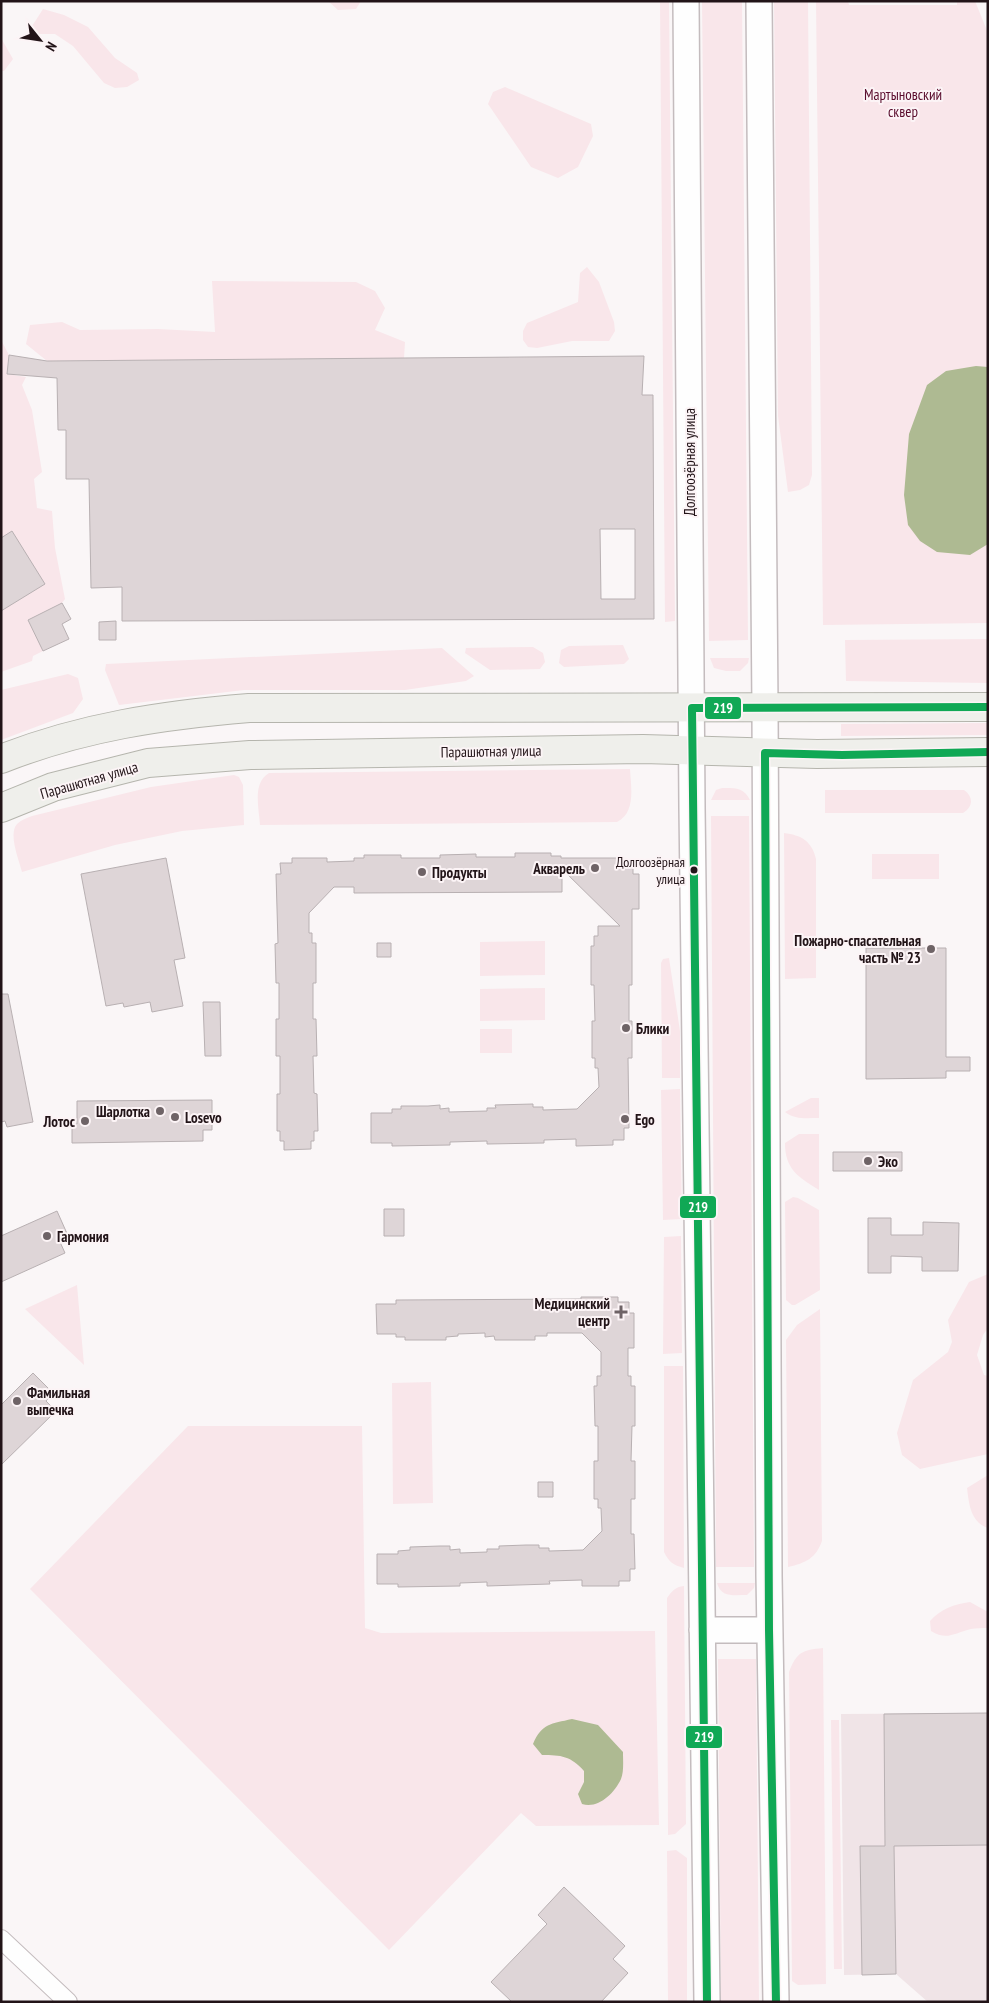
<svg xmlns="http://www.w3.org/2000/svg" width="989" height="2003" font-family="'PT Sans Narrow',sans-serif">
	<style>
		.built { fill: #f0e4e7 }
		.green { fill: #f9e6ea }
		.water { fill: #aeba92 }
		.building { fill: #ded5d7; stroke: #b8b0b2; fill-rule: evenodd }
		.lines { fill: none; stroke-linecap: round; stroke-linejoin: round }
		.minor-casing { stroke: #c4bcbe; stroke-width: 20 }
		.secondary-casing { stroke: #c4bcbe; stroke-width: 28 }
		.primary-casing { stroke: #b5b5ad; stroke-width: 30 }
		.minor { stroke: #fefefe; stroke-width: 18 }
		.secondary { stroke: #fefefe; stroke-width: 25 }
		.primary { stroke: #efefeb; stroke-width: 28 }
		.bus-1-casing { stroke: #fcf4f6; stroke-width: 11 }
		.bus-1 { stroke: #10a855; stroke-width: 8 }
		.poi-dot { fill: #6e6366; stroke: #fcf4f6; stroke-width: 2 }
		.bus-dot { fill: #221418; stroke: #fcf4f6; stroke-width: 2 }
		.labels { text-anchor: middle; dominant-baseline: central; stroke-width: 4; stroke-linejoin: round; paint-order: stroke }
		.bus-label { font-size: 14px; fill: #221418; stroke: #fcf4f6; text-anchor: end }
		.park-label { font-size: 15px; fill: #5a0d2d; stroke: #fcf4f6 }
		.street-label { font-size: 15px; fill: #221418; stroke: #fcf4f6 }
		.poi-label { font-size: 15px; font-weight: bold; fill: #221418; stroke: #fcf4f6; text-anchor: start }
		.line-badge { stroke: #fcf4f6; stroke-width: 2 }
		.badge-label { font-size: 14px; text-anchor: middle; font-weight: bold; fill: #fff }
	</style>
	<rect width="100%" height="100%" fill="#faf6f7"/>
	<path class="built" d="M988,1713V2002H928L896,1974L844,1975L841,1714Z"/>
	<path class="green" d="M328,1H361L356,9L338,10Z
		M660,1H669L675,621L665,622Z
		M702,1H742L748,640L709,641Z
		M774,1H808L812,475L809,485L800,490L788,492L778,416Z
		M816,1H848L849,5H957V1H975L988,33V623L823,625Z
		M43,9L64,15L88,27L115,58L137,73L139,80L127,87L115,88L104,83L73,46L55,34H27Z
		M1,38L13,59L4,71H1Z
		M505,87L591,124L593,136L578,167L558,178L531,167L488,104L493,92Z
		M587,267L599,282L614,322L615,331L609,341H572L537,348L528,347L523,340V331L527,323L578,302L580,273Z
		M212,281L356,282L375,291L385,308L375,330L405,342L404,358L47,361L26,344L30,325L62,322L80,330L158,329L215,332Z
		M1,340L9,355L7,374L26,377L22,385L32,410L42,472L34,479L37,508L52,511L55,548L65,599L62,603L28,620L43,651L33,656L32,661L1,672Z
		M988,639V683L846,681L845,640Z
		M623,645L629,659L624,664L564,667L559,663L561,650L569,646Z
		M533,647L543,653L545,662L540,669L490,670L465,653L466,648Z
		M442,648L474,676L466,681L405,690H244L119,705L105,670L106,664Z
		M710,658H749L748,663L740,671H726L714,668Z
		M68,674L78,678L83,699L73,713L1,740V690Z
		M988,723V735L841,736V724Z
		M630,769C631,787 636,813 617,822L260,825C259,808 252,783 269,773Z
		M234,775L239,777L243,785L244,825L182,831L115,845L22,872C19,860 8,834 17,824C21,820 27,818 32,816L151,787Z
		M722,788C734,788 744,787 750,800H711L716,790Z
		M825,790H964C974,797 973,807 963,813H825Z
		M711,816H749L754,1567H716Z
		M784,833C801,835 812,841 816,859V978L785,979Z
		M872,854H939V879H872Z
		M545,941V975L480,976V942Z
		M669,958L680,1031V1078H662L661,963L663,959Z
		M545,988V1020L480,1021V989Z
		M480,1029H512V1053H480Z
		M680,1089L682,1219L663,1220L661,1090Z
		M811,1098H819V1118C807,1118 795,1120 785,1112Z
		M799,1134H819V1190C798,1177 785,1169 785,1143Z
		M793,1197L798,1198L819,1210L820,1290L795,1305H792L786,1300L785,1202Z
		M681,1236L682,1353L663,1354L664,1237Z
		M988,1274V1328L983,1335L977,1355L984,1375L988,1376V1454L920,1469L902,1455L897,1433L913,1380L948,1352L952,1342L948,1320L969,1282Z
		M77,1285L84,1365L25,1309Z
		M820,1309L822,1541C816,1558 806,1563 788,1567L786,1340L797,1325Z
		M664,1366H683L684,1568C673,1565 669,1562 664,1552Z
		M431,1382L433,1503L393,1504L392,1383Z
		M188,1426H362L365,1628L381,1633L655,1631L659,1825L536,1826L521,1813L389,1950L30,1589Z
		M988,1475V1528C970,1522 969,1503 967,1488Z
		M717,1583H755L754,1588L747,1595C734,1595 721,1598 717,1583Z
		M684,1586L686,1824L675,1834L668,1835L667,1598C672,1591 675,1587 684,1586Z
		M970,1602L988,1612V1628C982,1628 976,1628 971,1629C954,1633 947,1641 931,1631L930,1621C941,1609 954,1604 970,1602Z
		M823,1648L826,1984L798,1985L792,1981L789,1672C797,1652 802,1650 823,1648Z
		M718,1659H756L759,2002H721Z
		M831,1720H839L842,1969H834Z
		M676,1850L687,1858V2002H668L667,1851Z"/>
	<path class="water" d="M976,366L988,367V544L970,555L937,552L920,541L908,525L904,495L909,434L927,385L946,371Z
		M572,1719L598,1725L623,1752C623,1760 624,1772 621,1779C614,1794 598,1809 582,1804L578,1794L584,1782V1771C571,1756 561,1755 542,1755L533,1744C542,1723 551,1724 572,1719Z"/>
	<path class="building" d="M9,355L47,361L644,356L642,395H653L654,619L122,621V587L91,588L89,479H66V430H58L57,378L7,374ZM600,529H635V599H601Z
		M12,531L45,584L1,611V538Z
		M62,603L71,619L62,624L69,639L43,651L28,620Z
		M116,621V640H99V622Z
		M515,853H551V856H561V858H622V863H633V874H639V909H632V985H629V1021H632V1058H628L629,1128H624V1140H613V1145L576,1146V1139L544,1140V1143L487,1144V1141L450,1142V1145L392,1146V1143H371V1113H392V1109H401V1106H428L440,1105V1109L449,1108V1112L487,1111V1108H496L495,1105L533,1104V1107H543V1110L577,1109L599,1087L598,1068H595V1058H592V1021H595L594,985H591V946H594V936H598V926H620L562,869V892L354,893V887H334L309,913V933H312V943H316V983H313V1019H316L317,1056H313L314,1093L317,1094L318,1131H314V1141H311V1149L284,1150V1141H280V1131H277V1094H280V1056H276V1019H279V983H276L275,944L278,943L276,874H281L280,863H292V858H327V862L354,861V858H364V855H401V858H440V855L476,854V857H515Z
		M166,858L185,958L174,960L183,1006L152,1012L150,1002L124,1007L123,1003L106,1006L81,874Z
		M377,943H391V957H377Z
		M866,948H946V1057H970V1071H946V1078L866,1079Z
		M1,994H8L33,1122L7,1127L5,1121L1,1122Z
		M203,1002H220L221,1056H205Z
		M212,1100V1130H203V1141L72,1143V1124H77V1101Z
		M833,1152H902V1171H833Z
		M384,1209H404V1236H384Z
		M57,1211L69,1238L60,1242L65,1253L1,1282V1236Z
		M868,1218H891V1235H923V1222L959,1223L958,1271H922V1257L891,1256V1273H868Z
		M581,1297H618V1302H629V1313H634V1348H628V1376H631V1386H635V1426H632L631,1461H635V1499H631V1534H634L635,1569H630V1581H619V1586H582V1580L549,1581L550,1584L487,1586V1582L460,1583V1586L398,1587V1584H377V1554H398V1551L410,1550V1547L440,1546H450V1550L460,1549V1553L487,1552V1549H499V1546L526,1545H539V1548H549V1551L583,1550L602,1531L601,1508H598V1499H594V1461H598V1426H595L594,1386H597V1376H601V1352L582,1333H547V1336H535V1340H495L494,1336L485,1337V1333L458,1334V1336L446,1337V1340H405V1337H396V1334H377L376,1304H396V1300L581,1299Z
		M33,1373L53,1393L46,1401L56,1411L1,1465V1405Z
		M538,1482H553V1497H538Z
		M988,1713V1845L894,1846L896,1974L862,1975L860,1846H885L884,1714Z
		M564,1887L625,1946L613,1959L628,1973L601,2002H512L491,1982L547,1924L538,1915Z"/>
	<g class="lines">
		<defs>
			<path id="minor" d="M1,1939L68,2002"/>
			<path id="secondary" d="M686,1L692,807L707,2002
				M759,1L765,707L769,1575L776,2002
				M702,1630H769"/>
			<path id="primary" d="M1,759C82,727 163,715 249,708L988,707
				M1,808L53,787L148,763L250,755L643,749L817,754L988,752"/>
		</defs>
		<use href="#minor" class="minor-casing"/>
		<use href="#secondary" class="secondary-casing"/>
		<use href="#primary" class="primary-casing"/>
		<use href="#minor" class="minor"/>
		<use href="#secondary" class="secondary"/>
		<use href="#primary" class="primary"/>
		<defs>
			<path id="bus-1" d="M707,2002L692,708L988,707
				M776,2002L769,1630L765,753L842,755L988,752"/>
		</defs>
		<use href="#bus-1" class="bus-1-casing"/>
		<use href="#bus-1" class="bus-1"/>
	</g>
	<g class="poi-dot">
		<circle cx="595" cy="868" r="5"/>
		<circle cx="422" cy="872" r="5"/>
		<circle cx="931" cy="949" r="5"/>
		<circle cx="626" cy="1028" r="5"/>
		<circle cx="160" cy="1111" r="5"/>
		<circle cx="175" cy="1117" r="5"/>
		<circle cx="625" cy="1119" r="5"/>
		<circle cx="85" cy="1121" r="5"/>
		<circle cx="868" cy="1161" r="5"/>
		<circle cx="47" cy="1236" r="5"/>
		<path d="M618.5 1304.5h5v5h5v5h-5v5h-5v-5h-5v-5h5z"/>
		<circle cx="17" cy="1401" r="5"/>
	</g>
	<circle class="bus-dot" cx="694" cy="870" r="4.5"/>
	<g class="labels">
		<g class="bus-label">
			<text x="685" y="862">Долгоозёрная<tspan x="685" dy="17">улица</tspan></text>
		</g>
		<g class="park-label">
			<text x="903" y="94">Мартыновский<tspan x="903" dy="17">сквер</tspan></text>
		</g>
		<g class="street-label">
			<text transform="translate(689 462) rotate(-90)">Долгоозёрная улица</text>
			<text transform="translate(491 751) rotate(-1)">Парашютная улица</text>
			<text transform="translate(89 780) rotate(-16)">Парашютная улица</text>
		</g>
		<g class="poi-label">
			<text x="585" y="868" text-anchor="end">Акварель</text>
			<text x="432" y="872">Продукты</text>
			<text x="921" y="940" text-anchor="end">Пожарно-спасательная<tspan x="921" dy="17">часть № 23</tspan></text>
			<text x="636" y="1028">Блики</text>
			<text x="150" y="1111" text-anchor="end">Шарлотка</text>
			<text x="185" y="1117">Losevo</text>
			<text x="635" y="1119">Ego</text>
			<text x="75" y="1121" text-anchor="end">Лотос</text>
			<text x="878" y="1161">Эко</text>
			<text x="57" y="1236">Гармония</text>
			<text x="610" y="1303" text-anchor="end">Медицинский<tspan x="610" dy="17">центр</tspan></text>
			<text x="27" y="1392">Фамильная<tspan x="27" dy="17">выпечка</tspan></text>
		</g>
	</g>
	<g class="line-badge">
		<rect x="704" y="696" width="38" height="24" rx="5" fill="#10a855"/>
		<rect x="679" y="1195" width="38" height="24" rx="5" fill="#10a855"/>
		<rect x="685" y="1725" width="38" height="24" rx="5" fill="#10a855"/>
	</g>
	<g class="badge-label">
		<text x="723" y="713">219</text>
		<text x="698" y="1212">219</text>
		<text x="704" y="1742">219</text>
	</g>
	<rect width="989" height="2003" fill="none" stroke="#221418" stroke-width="5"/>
	<g transform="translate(40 40) rotate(120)" stroke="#fcf4f6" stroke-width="4" paint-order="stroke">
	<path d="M0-4L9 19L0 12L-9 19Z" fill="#221418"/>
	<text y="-8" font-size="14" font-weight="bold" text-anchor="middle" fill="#221418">N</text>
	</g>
</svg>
